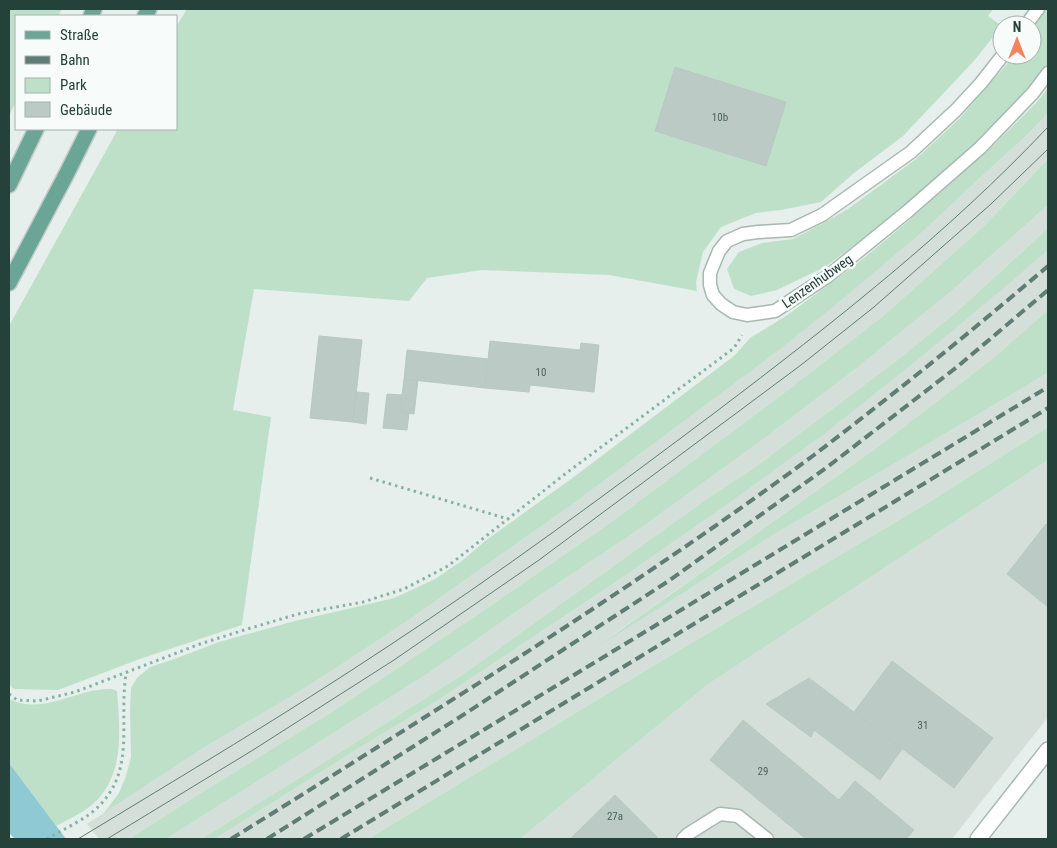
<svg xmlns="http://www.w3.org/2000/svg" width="1057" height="848" font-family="'Roboto Condensed',sans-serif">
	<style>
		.built { fill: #d4dfda }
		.green { fill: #bfe0c8 }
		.water { fill: #8ec9d4 }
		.building { fill: #bbcac4; stroke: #b8c9c2 }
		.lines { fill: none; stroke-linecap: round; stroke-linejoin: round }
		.service-casing { stroke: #a8b8b2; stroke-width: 15 }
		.minor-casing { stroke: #a8b8b2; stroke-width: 18 }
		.primary-casing { stroke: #c2cac8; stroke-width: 18 }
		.path { stroke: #86b3a5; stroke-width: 3; stroke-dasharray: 2.5 4; stroke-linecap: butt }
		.service { stroke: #fff; stroke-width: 12 }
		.minor { stroke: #fff; stroke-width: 15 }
		.primary { stroke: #6aa596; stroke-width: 15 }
		.tram { stroke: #5f7d75; stroke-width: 1 }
		.rail { stroke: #5f7d75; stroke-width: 4; stroke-dasharray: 10 5; stroke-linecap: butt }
		.labels { text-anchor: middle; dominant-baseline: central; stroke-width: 5; stroke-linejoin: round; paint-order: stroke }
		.number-label { font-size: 11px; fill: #4a645c }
		.street-label { font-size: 14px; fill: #24423a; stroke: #f7fbf9 }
	</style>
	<rect width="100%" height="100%" fill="#e6efeb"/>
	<path class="built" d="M1048,113V159L984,226L882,317L784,393L610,523L483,611L335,710L196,796L129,839H99L87,824L208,745L292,696L336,668L410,619L577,501L774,354L920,234L982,176L1029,133Z
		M1048,205V228L960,309L904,355L754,468L708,498L465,673L309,772L201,839H166L430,672L533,600L638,530L762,440L858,367L949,293Z
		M1048,250V310L991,360L875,449L607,639L677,597L773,535L1048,373V427L926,504L663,660L368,839H215L359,748L435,702L613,584L715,513L1024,271Z
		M1048,460V717L952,839H520L707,685Z"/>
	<path class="green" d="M9,9H62L58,16H16V101L9,116Z
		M187,9H993L988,16L1002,26L973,62L903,136L854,173L821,202L781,210L756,213L721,227L703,252L696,282L697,291L609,275L482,270L427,278L409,301L254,289L233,410L271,417L242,625L137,660L58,690L14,689L9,684V326L118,129H176V27Z
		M1046,9H1048V65L1029,90L976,145L905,207L825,267L777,290L751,296L734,289L727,269L739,252L762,243L793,239L825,222L848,209L916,159L960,118L1007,64L1013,55H1032V29Z
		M1048,88V113L1029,133L982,176L920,234L839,302L774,354L577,501L410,619L336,668L292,696L208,745L104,813L119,793L126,776L131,757L130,710L131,688L137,678L150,667L177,658L219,642L295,621L356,607L394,598L435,579L463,560L485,541L571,479L734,356L750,338L786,316L858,263L906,223L980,158L1037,102Z
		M1048,159V205L949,293L858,367L762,440L638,530L533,600L430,672L166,839H129L196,796L335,710L483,611L610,523L784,393L882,317L984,226Z
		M1048,228V250L1024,271L917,360L824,434L715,513L613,584L435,702L359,748L215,839H201L309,772L465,673L708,498L754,468L904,355L960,309Z
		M1048,310V373L773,535L677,597L598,646L875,449L991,360Z
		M1048,427V460L707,685L520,839H368L663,660L926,504Z
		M107,689H112L117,691C120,731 125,775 93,804C83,813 67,820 56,826L9,763V699C34,712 62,699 87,692C93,690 100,690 107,689Z"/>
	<path class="water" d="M9,763L66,839H15L9,833Z"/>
	<path class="building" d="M675,67L786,102L766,166L655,131Z
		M319,336L362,340L353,422L310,418Z
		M490,341L580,350L581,343L599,345L594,392L530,385L529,392L485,388Z
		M407,350L488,359L485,388L404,379Z
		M404,379L418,380L414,414L400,412Z
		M356,392L369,393L366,424L353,422Z
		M387,394L402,395L400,412L409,413L407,430L383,428Z
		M1046,524L1048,526V607L1007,574Z
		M892,661L993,738L954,788L854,712Z
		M809,678L902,749L880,780L814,730L811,737L766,704Z
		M743,720L839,800L855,781L914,830L906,839H806L710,760Z
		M615,795L657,837L655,839H570Z"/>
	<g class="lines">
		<defs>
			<path id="service" d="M1026,25L1038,9
				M1003,55L981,83L956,110L911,152L822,215L791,230L758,232L743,234L727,241L719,251L710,273V285L713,295L721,304L733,312L747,315L775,311L828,276L908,211L980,148L1033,93L1048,73
				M683,839L688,834L720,814L738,816L767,839"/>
			<path id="minor" d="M978,839L1048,750"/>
			<path id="primary" d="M91,16L94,9
				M145,16L149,9
				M9,185L36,129
				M9,283L67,173L89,129"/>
		</defs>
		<use href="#service" class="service-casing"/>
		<use href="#minor" class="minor-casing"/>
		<use href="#primary" class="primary-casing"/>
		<path class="path" d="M370,478L508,519
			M9,694L17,700L38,701L75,692L200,644L244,630L298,614L363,602L404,589L448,566L565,474L734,348L742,335
			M47,839C62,830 88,818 99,806C129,776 123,739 124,700C124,691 125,682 126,673"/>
		<use href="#service" class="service"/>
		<use href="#minor" class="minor"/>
		<use href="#primary" class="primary"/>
		<path class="tram" d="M78,839C182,776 286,714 387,647C500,573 609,492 717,411C833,323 948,233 1048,127
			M107,839L253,750L394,660L539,560L801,365L874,307L991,204L1048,149"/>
		<path class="rail" d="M231,839C315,787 398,734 482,681C594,609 706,535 814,455C894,394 972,331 1048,266
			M267,839L463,715L670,580L826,468L957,367L1048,290
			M304,839L1048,387
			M341,839L1048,408"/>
	</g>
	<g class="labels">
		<g class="number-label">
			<text x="720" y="117">10b</text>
			<text x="541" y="372">10</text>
			<text x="923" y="725">31</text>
			<text x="763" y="771">29</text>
			<text x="615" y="816">27a</text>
		</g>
		<g class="street-label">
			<text transform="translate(817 281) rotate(-35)">Lenzenhubweg</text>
		</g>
	</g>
	<rect width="1057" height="848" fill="none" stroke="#24423a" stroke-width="20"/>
	<rect x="15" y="15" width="162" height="115" fill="#f7fbf9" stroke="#a3b1ad"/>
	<rect x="25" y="31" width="25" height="8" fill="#6aa596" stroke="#a3b1ad"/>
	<text x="60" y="40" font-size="15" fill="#24423a">Straße</text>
	<rect x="25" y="56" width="25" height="8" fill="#5f7d75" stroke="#a3b1ad"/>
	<text x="60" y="65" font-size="15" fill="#24423a">Bahn</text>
	<rect x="25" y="78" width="25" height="15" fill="#bfe0c8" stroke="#a3b1ad"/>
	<text x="60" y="90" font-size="15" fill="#24423a">Park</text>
	<rect x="25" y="102" width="25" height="15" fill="#bbcac4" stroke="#a3b1ad"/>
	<text x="60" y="115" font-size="15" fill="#24423a">Gebäude</text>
	<g transform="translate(1017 40)"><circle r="24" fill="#f7fbf9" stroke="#a3b1ad"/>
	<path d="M0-4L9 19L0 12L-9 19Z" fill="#f4845f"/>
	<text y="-8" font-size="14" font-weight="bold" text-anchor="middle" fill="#24423a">N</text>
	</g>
</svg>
